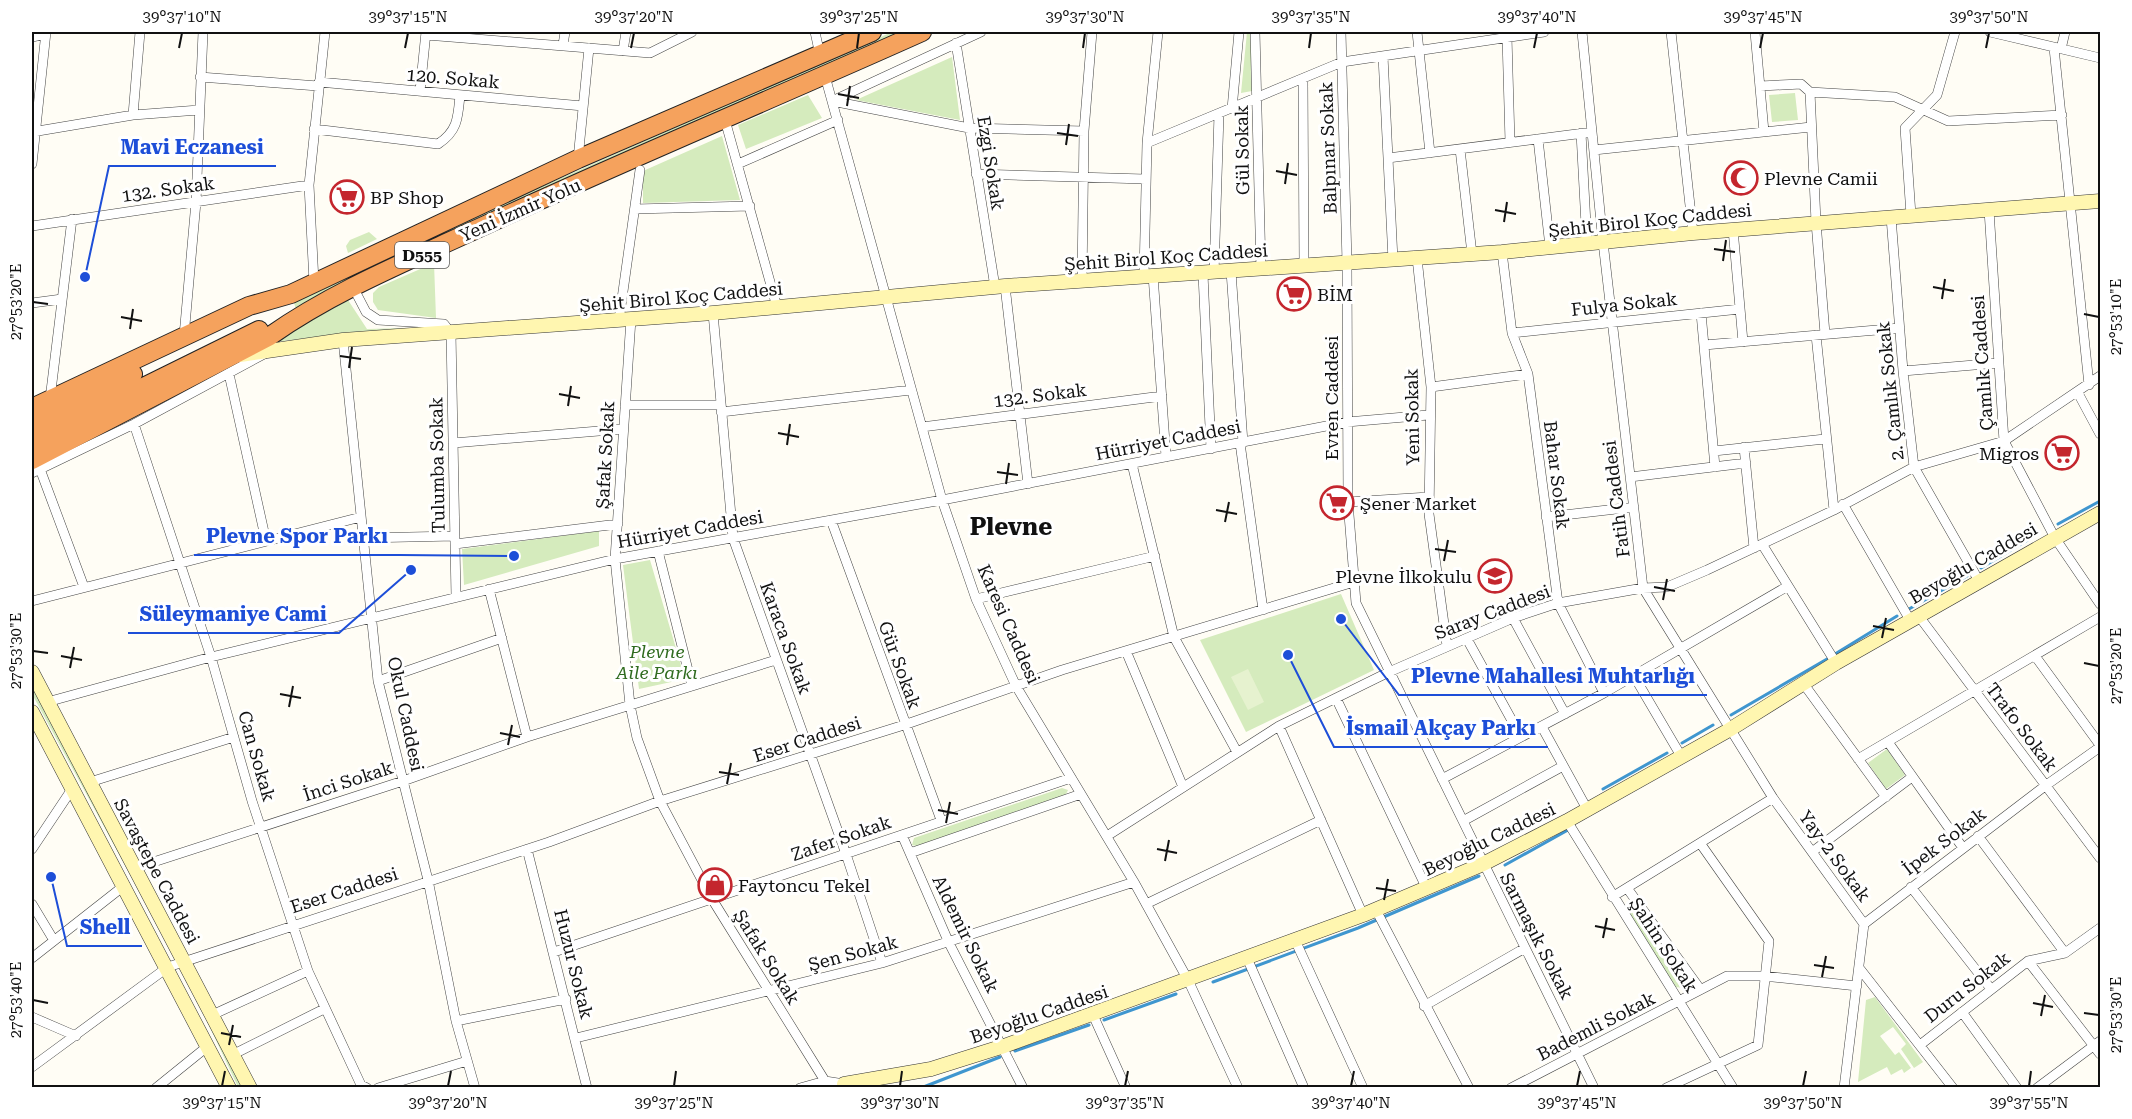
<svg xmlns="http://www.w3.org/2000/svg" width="2132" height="1119" font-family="'Roboto Serif',serif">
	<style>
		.green { fill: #d5ebbd }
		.pitch { fill: #e6f2cf }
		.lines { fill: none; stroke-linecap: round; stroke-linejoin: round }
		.stream { stroke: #3f96cf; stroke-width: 3 }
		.street-casing { stroke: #444; stroke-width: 10 }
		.secondary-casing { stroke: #333; stroke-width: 15 }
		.highway-casing { stroke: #222; stroke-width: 20 }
		.street { stroke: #fff; stroke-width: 9 }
		.secondary { stroke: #fff6b0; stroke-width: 14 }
		.highway { stroke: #f5a25d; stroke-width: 18 }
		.ticks { fill: none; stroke: #111; stroke-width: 2 }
		.labels { text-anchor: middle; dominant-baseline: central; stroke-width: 6; stroke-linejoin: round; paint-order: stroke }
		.shield { fill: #fff; stroke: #585858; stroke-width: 1.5 }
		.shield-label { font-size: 16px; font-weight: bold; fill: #111 }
		.street-label { font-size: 18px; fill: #111; stroke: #fff }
		.poi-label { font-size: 18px; fill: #111; stroke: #fff; text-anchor: start }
		.park-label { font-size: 18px; font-style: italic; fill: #2f6b1f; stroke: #fff }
		.district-label { font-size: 24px; font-weight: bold; fill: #111; stroke: #fff }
		.leader { fill: none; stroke: #1d4ed8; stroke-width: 2 }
		.callout-dot { fill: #1d4ed8; stroke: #fff; stroke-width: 2 }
		.callout-label { font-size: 20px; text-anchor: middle; font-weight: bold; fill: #1d4ed8; stroke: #fff; stroke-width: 6; stroke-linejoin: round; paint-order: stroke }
		.neatline { fill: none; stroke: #111; stroke-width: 2 }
		.ticks-label { font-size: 15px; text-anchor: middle; fill: #111 }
	</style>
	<rect width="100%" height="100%" fill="#fffdf5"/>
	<path class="green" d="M892,32H906L296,309L293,300L425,238Z
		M1247,32H1251L1252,91L1241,93Z
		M952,57L960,120L856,100Z
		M1795,93L1798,120L1772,122L1769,95Z
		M808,95L822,118L746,149L738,125Z
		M722,136L740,200L643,203V171Z
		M369,232L377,239L348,253L346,246L350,240Z
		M434,263L436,318L378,310L373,302V293L379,287Z
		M348,300L367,329L404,328L273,342Z
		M599,531V546L464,585L462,549Z
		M650,560L685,679L639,689L623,565Z
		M1341,594L1374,670L1246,732L1200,640Z
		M32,686L172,952L32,694Z
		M1887,749L1905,775L1886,789L1868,763Z
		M1062,788L1068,790L1065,796L917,846L912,845L914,838Z
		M1627,906L1685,980L1683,988L1676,987L1669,977L1626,909Z
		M189,983L243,1087H238Z
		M1875,997L1923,1062L1914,1068L1901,1049L1906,1044L1893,1027L1880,1036L1895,1055L1899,1052L1911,1068L1904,1073L1902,1069L1891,1075L1887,1067L1858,1082L1866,1000Z"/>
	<path class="pitch" d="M1248,669L1264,702L1248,710L1231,677Z"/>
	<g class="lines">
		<path class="stream" d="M2058,524L2100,501
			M1981,568L2036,535
			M1909,609L1967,576
			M1835,654L1897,616
			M1731,715L1827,659
			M1682,743L1713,725
			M1603,789L1667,753
			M1505,865L1568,830
			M1213,982L1358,928L1479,876
			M1104,1020L1176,994
			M1015,1051L1089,1025
			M921,1088L1000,1057"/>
		<defs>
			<path id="street" d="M815,32L820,55
				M1255,32L1261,269
				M1341,32L1347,263L1348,502L1356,603L1594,1088
				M1417,32L1430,153
				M1582,32L1603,242L1643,588L1773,798L1864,924L1844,1088
				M1671,32L1693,233
				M1755,32L1764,132
				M1990,32L2100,58
				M426,35L650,53L692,32
				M32,37L46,34
				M1507,37L1510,142
				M956,43L995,287
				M563,45L565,32
				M2054,48L2089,385
				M2061,49L2065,32
				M623,51L626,32
				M1383,56L1393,260
				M825,76L942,500L976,599L1016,686L1134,882L1188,980L1238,1088
				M200,77L318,86
				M1303,80L1304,266
				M319,82L583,106
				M1760,86L1801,84L1810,92L1816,222L1825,334
				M420,91L426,32
				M1810,92L1895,97L1948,121L2062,115
				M832,101L969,128L1084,131
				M832,101L981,32
				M1232,109L1239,32
				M133,115L140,32
				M725,120L777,307
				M314,129L438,144C458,131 458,117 460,95
				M32,132L133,115L199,110
				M1581,133L1587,243
				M1538,139L1550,247
				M1147,143L1342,62L1544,32
				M1460,149L1472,254
				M1594,150L1811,127
				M1388,158L1592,132
				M578,159L589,48
				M32,164L46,32
				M738,164L838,120
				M976,174L1145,179
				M635,209L750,206
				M1989,210L2004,441L2055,538L2100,604
				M1911,215L1905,128L1937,95L1955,32
				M1891,217L1903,371L1914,467L1979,581
				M32,226L309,185
				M1733,229L1743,342
				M1502,252L1512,333L1528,374L1558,603L1604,693
				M1417,258L1431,387L1429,514L1447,646
				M1231,271L1243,443
				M1214,273L1219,114
				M1203,274L1211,449
				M1153,275L1166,457
				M1144,276L1147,143L1158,32
				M1082,281L1084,131L1092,32
				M314,282L309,185L325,32
				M1005,286L1028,484
				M353,287L366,312L378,320L444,324L451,333L456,597
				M32,303L62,299
				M713,313L733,538L846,854L882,963
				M1701,313L1715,467
				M631,319L615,559L630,705L637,738L660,801L712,899L825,1081
				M619,320L640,170
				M1512,333L1740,309
				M1816,335L1834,510
				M184,336L196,202L203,32
				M343,340L378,681L428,880L456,1021L475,1088
				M1704,345L1900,328
				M1903,371L1998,363
				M229,374L266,541
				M1431,387L1528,374
				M2078,393L2100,434
				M50,399L72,219
				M625,405H720
				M721,412L911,390
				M134,424L211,657L252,801L308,971L361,1085L367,1088
				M922,427L1162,396
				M453,443L623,429
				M1240,443L1263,610
				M1744,447L1754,548
				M1714,451L1825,439
				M1132,464L1174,637L1237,752
				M40,469L84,587
				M32,473L134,424L264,354
				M1630,477L1746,463
				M1348,502L1429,497
				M1843,504L1910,620
				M1546,517L1634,507
				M831,520L941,820
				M363,538L455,536
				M455,544L618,524
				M1762,544L1836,663
				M658,551L692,686
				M489,589L527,737
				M976,599L1155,556
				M32,601L361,517
				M1918,615L2100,858
				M1513,618L1565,714
				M1467,639L1521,737
				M1126,651L1183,787
				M2035,656L2100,745
				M1634,676L1681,756
				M378,681L502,638
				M1803,683L1886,797
				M1336,698L1427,889
				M47,702L211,657L615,559L942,500L1347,422L1428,415
				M1279,726L1363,915
				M1542,727L1587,809
				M1888,742L1963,848
				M1858,759L2100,617
				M1442,779L1604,693L1788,586
				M90,782L234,737
				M1463,821L1563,766
				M1567,821L1733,1088
				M902,835L949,943L1023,1088
				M1107,836L1279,726L1389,672L1513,618L1558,603L1643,588L1667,587L1707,570L1834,510L1914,467L2004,441L2100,376
				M1978,836L2065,953
				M32,849L72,789
				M527,849L587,1088
				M1812,852L1912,777
				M910,853L1081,794
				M135,868L403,781L527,737L776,660
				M1911,887L1991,989
				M1627,888L1700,989
				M1612,897L1773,798
				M32,904L53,939
				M1146,904L1321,820
				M1376,910L1469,1088
				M1864,924L2045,786L2100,747
				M1295,940L1363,1088
				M554,952L1071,778
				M32,958L125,885
				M1247,958L1304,1088
				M2028,961L2100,1054
				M1860,969L1953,1088
				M1424,1006L1525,948
				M1962,1012L2017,1088
				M212,1015L308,971
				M1093,1015L1126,1088
				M32,1017L76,1036
				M456,1021L566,999
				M576,1038L882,963L1134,882
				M1920,1045L2028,961L2065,953L2100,928
				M232,1055L324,1009
				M32,1067L168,967L549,842L660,801L904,725L1062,670L1354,582
				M156,1088L208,1046
				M378,1088L467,1061
				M800,1088L825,1081L844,1084L845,1088
				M1511,1088L1727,976H1763L1857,986
				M1666,1088L1758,1045L1769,941L1700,843
				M2037,1088L2100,1041"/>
			<path id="secondary" d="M240,355L343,340L713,313L1005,286L1502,252L1693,233L2100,201
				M32,672L250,1088
				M32,712L229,1088
				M844,1084L931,1069L1004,1046L1363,915L1483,864L1567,821L1729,730L1836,663L2100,513"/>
			<path id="highway" d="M32,408L249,306L291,294L578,159L872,32
				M32,422L133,374
				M32,442L259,330
				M32,460L270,336C334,291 408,261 479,228C625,160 775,98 922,32"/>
		</defs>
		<use href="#street" class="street-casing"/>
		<use href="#secondary" class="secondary-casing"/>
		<use href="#highway" class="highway-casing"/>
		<use href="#street" class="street"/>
		<use href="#secondary" class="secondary"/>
		<use href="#highway" class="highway"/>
	</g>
	<path class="ticks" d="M179,48L182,33M405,48L408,33M631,48L634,33M857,48L859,33M1083,48L1085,33M1309,48L1311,33M1534,48L1537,33M1760,48L1763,33M1986,48L1989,33M838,94L859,98M847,106L850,86M1057,133L1078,136M1066,145L1069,124M1276,171L1297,175M1285,184L1288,163M1495,210L1516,214M1504,222L1507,202M1714,249L1735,252M1723,261L1726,240M1933,287L1954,291M1942,299L1945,279M33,302L48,304M2084,314L2099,317M121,317L142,321M130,329L133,309M340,356L361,359M349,368L352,347M559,394L580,398M568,406L571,386M778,433L799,437M787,445L790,424M997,472L1018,475M1006,484L1009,463M1216,510L1237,514M1225,522L1229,502M1435,549L1456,552M1444,561L1448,540M1654,587L1675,591M1663,600L1667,579M1873,626L1894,630M1882,638L1886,618M33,651L48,653M61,656L82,660M2084,663L2099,666M70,668L74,647M280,694L301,698M289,707L293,686M500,733L520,737M508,745L512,725M719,772L739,775M727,784L731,763M938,810L958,814M946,823L950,802M1157,849L1177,853M1165,861L1169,840M1376,888L1396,891M1384,900L1388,879M1595,926L1615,930M1603,938L1607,918M1814,965L1834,968M1822,977L1826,956M33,1000L48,1003M2033,1003L2053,1007M2084,1013L2099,1015M2041,1016L2045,995M221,1033L241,1037M229,1045L233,1025M222,1086L225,1071M448,1086L451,1071M674,1086L676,1071M900,1086L902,1071M1125,1086L1128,1071M1351,1086L1354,1071M1577,1086L1580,1071M1803,1086L1806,1071M2029,1086L2031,1071"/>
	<defs>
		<symbol id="mosque-ring" viewBox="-11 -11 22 22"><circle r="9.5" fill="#fff" stroke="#c4262e" stroke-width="1.5"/><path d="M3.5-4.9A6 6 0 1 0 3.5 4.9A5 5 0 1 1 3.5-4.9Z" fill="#c4262e"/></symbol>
		<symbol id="supermarket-ring" viewBox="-11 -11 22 22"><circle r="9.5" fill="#fff" stroke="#c4262e" stroke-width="1.5"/><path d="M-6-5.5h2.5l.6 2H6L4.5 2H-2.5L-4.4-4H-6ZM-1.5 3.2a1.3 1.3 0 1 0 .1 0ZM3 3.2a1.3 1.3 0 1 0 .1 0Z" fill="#c4262e"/></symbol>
		<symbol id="school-ring" viewBox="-11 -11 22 22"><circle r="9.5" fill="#fff" stroke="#c4262e" stroke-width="1.5"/><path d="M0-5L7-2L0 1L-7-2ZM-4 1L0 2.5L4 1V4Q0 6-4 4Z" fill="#c4262e"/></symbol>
		<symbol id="shop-ring" viewBox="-11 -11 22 22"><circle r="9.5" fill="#fff" stroke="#c4262e" stroke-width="1.5"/><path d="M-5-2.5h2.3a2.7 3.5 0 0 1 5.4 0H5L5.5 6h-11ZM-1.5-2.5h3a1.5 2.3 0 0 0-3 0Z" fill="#c4262e"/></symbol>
	</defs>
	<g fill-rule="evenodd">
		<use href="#mosque-ring" x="1722" y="159" width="38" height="38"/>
		<use href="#supermarket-ring" x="328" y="178" width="38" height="38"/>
		<use href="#supermarket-ring" x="1275" y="275" width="38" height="38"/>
		<use href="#supermarket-ring" x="2043" y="434" width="38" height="38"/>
		<use href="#supermarket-ring" x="1318" y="484" width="38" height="38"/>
		<use href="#school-ring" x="1476" y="557" width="38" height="38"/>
		<use href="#shop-ring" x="696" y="866" width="38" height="38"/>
	</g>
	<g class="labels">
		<rect class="shield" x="395" y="242" width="54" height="26" rx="4.5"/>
		<g class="shield-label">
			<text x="422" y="255">D555</text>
		</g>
		<g class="street-label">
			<text transform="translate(453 78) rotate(5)">120. Sokak</text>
			<text transform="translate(1328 148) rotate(-92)">Balpınar Sokak</text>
			<text transform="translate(1242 150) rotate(-91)">Gül Sokak</text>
			<text transform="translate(991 163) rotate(81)">Ezgi Sokak</text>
			<text transform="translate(168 189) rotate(-8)">132. Sokak</text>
			<text transform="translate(520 210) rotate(-24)">Yeni İzmir Yolu</text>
			<text transform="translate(1650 220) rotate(-6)">Şehit Birol Koç Caddesi</text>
			<text transform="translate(1166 257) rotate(-4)">Şehit Birol Koç Caddesi</text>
			<text transform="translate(681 297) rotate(-5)">Şehit Birol Koç Caddesi</text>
			<text transform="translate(1624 304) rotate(-6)">Fulya Sokak</text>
			<text transform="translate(1982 363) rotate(-94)">Çamlık Caddesi</text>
			<text transform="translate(1890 391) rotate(-96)">2. Çamlık Sokak</text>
			<text transform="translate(1040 395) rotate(-7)">132. Sokak</text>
			<text transform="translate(1331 398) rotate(-90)">Evren Caddesi</text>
			<text transform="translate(1412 417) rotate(-91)">Yeni Sokak</text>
			<text transform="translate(1168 440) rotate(-11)">Hürriyet Caddesi</text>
			<text transform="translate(605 455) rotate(-87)">Şafak Sokak</text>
			<text transform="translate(437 465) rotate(-91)">Tulumba Sokak</text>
			<text transform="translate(1557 475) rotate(83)">Bahar Sokak</text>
			<text transform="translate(1616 499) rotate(-97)">Fatih Caddesi</text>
			<text transform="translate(690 529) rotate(-10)">Hürriyet Caddesi</text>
			<text transform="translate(1973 563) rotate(-30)">Beyoğlu Caddesi</text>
			<text transform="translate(1492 612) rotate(-21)">Saray Caddesi</text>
			<text transform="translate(1009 624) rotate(66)">Karesi Caddesi</text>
			<text transform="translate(786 638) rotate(70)">Karaca Sokak</text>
			<text transform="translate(900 665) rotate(70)">Gür Sokak</text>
			<text transform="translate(406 714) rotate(78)">Okul Caddesi</text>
			<text transform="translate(2022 727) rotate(53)">Trafo Sokak</text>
			<text transform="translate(807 739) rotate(-18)">Eser Caddesi</text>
			<text transform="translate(257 756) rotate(74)">Can Sokak</text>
			<text transform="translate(348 781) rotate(-18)">İnci Sokak</text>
			<text transform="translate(841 838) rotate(-19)">Zafer Sokak</text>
			<text transform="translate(1489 839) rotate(-26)">Beyoğlu Caddesi</text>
			<text transform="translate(1944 841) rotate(-37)">İpek Sokak</text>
			<text transform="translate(1835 856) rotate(54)">Yay-2 Sokak</text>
			<text transform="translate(157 871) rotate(62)">Savaştepe Caddesi</text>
			<text transform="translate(344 890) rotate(-18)">Eser Caddesi</text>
			<text transform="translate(966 934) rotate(64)">Aldemir Sokak</text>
			<text transform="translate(1537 936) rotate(63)">Sarmaşık Sokak</text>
			<text transform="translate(1664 945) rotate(57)">Şahin Sokak</text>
			<text transform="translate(853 953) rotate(-15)">Şen Sokak</text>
			<text transform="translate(767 957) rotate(58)">Şafak Sokak</text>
			<text transform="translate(574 964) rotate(76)">Huzur Sokak</text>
			<text transform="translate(1967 987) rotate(-38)">Duru Sokak</text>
			<text transform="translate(1039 1014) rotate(-19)">Beyoğlu Caddesi</text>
			<text transform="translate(1596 1026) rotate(-27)">Bademli Sokak</text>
		</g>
		<g class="poi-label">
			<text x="1764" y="178">Plevne Camii</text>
			<text x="370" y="197">BP Shop</text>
			<text x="1317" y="294">BİM</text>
			<text x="2039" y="453" text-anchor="end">Migros</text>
			<text x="1360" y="503">Şener Market</text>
			<text x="1472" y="576" text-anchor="end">Plevne İlkokulu</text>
			<text x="738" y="885">Faytoncu Tekel</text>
		</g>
		<g class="park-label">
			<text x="657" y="651">Plevne<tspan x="657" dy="21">Aile Parkı</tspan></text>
		</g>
		<g class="district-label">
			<text x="1011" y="527">Plevne</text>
		</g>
	</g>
	<path class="leader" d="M85 277L109 166H276M514 556L400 555H194M411 570L339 633H128M1341 619L1399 695H1707M1288 655L1334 747H1548M51 877L67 946H142"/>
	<g class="callout-dot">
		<circle cx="85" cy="277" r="6"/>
		<circle cx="514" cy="556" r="6"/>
		<circle cx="411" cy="570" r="6"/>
		<circle cx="1341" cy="619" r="6"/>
		<circle cx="1288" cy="655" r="6"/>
		<circle cx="51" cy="877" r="6"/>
	</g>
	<g class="callout-label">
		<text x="192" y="154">Mavi Eczanesi</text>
		<text x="297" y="543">Plevne Spor Parkı</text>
		<text x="233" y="621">Süleymaniye Cami</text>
		<text x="1553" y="683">Plevne Mahallesi Muhtarlığı</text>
		<text x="1441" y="735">İsmail Akçay Parkı</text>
		<text x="105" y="934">Shell</text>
	</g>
	<rect width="2132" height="1119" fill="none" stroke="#ffffff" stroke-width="66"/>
	<rect x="33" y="33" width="2066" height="1053" class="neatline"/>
	<g class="ticks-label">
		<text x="182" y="22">39°37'10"N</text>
		<text x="408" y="22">39°37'15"N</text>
		<text x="634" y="22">39°37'20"N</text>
		<text x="859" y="22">39°37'25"N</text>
		<text x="1085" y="22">39°37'30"N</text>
		<text x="1311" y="22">39°37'35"N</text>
		<text x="1537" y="22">39°37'40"N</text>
		<text x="1763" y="22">39°37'45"N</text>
		<text x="1989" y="22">39°37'50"N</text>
		<text transform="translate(16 302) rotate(-90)" y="5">27°53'20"E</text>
		<text transform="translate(2116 317) rotate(-90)" y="5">27°53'10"E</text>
		<text transform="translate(16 651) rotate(-90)" y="5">27°53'30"E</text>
		<text transform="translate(2116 666) rotate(-90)" y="5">27°53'20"E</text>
		<text transform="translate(16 1000) rotate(-90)" y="5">27°53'40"E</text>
		<text transform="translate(2116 1015) rotate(-90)" y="5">27°53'30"E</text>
		<text x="222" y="1108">39°37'15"N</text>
		<text x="448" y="1108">39°37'20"N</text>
		<text x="674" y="1108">39°37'25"N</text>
		<text x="900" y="1108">39°37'30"N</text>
		<text x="1125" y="1108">39°37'35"N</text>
		<text x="1351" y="1108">39°37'40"N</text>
		<text x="1577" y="1108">39°37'45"N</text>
		<text x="1803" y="1108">39°37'50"N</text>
		<text x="2029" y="1108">39°37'55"N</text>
	</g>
</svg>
